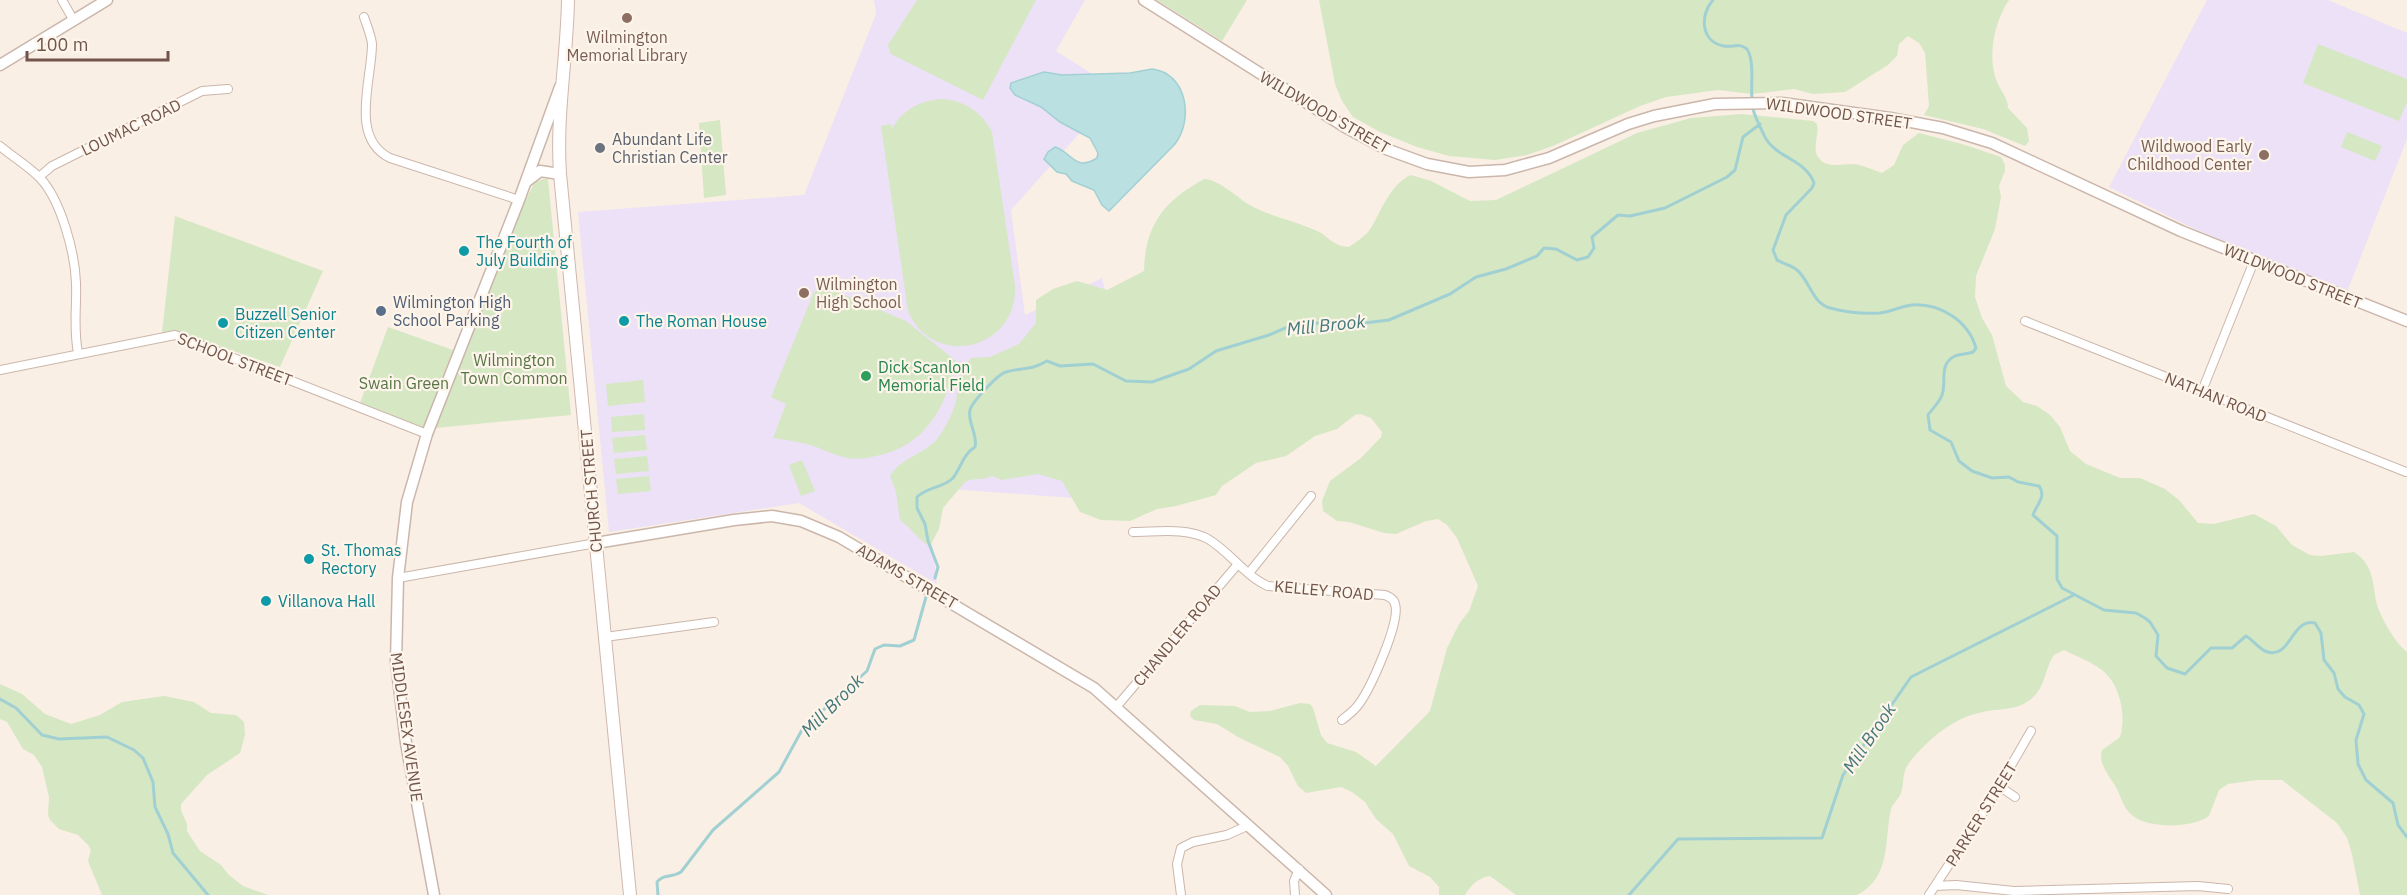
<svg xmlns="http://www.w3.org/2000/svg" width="2407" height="895" font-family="'IBM Plex Sans',sans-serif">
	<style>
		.education { fill: #ece1f6 }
		.green { fill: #d6e7c4 }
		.water { fill: #bae0e2; stroke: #a1d0d3; stroke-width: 1.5 }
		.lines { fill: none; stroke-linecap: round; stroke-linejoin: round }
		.stream { stroke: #a1d0d3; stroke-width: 3 }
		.minor-casing { stroke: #cbb6ab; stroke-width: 10 }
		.tertiary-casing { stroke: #cbb6ab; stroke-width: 13 }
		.secondary-casing { stroke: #cfb8ac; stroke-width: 14 }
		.minor { stroke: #fff; stroke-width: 8 }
		.tertiary { stroke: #fff; stroke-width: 10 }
		.secondary { stroke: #fff; stroke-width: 12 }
		.education-dot { fill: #8d6e63; stroke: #fdf4ea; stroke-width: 2 }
		.worship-dot { fill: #6b7280; stroke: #fdf4ea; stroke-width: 2 }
		.culture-dot { fill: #0f9aa8; stroke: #fdf4ea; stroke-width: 2 }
		.service-dot { fill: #5c6f8a; stroke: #fdf4ea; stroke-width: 2 }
		.leisure-dot { fill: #2e9e5b; stroke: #fdf4ea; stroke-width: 2 }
		.labels { text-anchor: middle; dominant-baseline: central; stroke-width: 4.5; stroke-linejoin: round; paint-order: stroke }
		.education-label { font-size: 16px; fill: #785e54; stroke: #fdf4ea }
		.street-label { font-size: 16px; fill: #71554c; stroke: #fdf4ea }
		.worship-label { font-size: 16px; fill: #5b616d; stroke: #fdf4ea; text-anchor: start }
		.culture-label { font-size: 16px; fill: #0d838f; stroke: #fdf4ea; text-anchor: start }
		.service-label { font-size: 16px; fill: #4e5e75; stroke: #fdf4ea; text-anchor: start }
		.park-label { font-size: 16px; fill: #587645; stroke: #fdf4ea }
		.leisure-label { font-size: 16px; fill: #27864d; stroke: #fdf4ea; text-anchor: start }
		.water-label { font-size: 18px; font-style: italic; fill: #44787b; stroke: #fdf4ea }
	</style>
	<rect width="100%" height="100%" fill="#faefe4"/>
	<path class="education" d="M874,0H1085L1056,51L1118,90L1011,210L1025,315L1102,278L1109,307L1112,501L925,487L937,584L799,503L609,532L578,212L804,195L876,14Z
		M2207,0H2328L2407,33V139L2347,292L2197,230L2109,187Z"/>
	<path class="green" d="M917,0H1036L983,100L891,54L888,45Z
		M1157,0H1247L1222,41Z
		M1319,0H2009C1994,22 1987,57 1997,82C2001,92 2008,97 2008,108L2027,128L2029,141L2025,146L1983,129L1924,115L1929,106L1925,53L1919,43L1908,36L1899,44L1897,56L1888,65L1845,92L1813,94L1794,89L1752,94L1718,90L1666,97L1640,106L1553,146L1527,155L1495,160L1449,156L1417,147L1380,132L1353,117L1342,101L1335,84Z
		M2318,44L2407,79V102L2399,121L2303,83Z
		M943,99C965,101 982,112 992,132L1015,286C1018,350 933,370 908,311L881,126L891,124L892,129C903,109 921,100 943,99Z
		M1742,114L1813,121L1817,124C1819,133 1814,145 1816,153C1823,170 1839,164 1854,164C1863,165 1873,170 1882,173L1894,165L1903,145L1919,133L1962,144L2001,157L2005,165V171L1999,186L2001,197L1995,229L1976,276L1975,297L1982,318L1992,335L2006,386L2023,402L2037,406L2050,415L2060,427L2070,451L2086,464L2120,478H2140L2165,489L2179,500L2198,523L2214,524L2254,514L2276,526L2292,545L2310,555L2320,556L2354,552C2372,563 2373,581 2376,601C2379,615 2395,643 2407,652V895H2360L2352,854L2347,838L2337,823L2282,780H2257L2228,784L2219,790L2209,816C2193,828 2149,829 2133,816C2122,808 2121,794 2114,784C2108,774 2098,763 2102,750L2119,738L2121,734C2126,711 2119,681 2099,668C2089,661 2076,656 2064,650L2054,655C2044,670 2046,687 2031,699C2017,711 2000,708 1983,712C1954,717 1927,740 1909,763C1901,774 1905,782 1901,793C1899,799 1893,803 1891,809C1884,839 1892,877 1857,895H1516L1490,876C1479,877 1470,886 1465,895H1439V887L1430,877L1409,866L1393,834L1376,819L1365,802L1352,792L1341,787L1306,793L1298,786L1288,766L1280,757L1238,737L1217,724L1194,720L1190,716L1191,711L1200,705L1235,706L1250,712L1270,711L1300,703L1310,704L1313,708L1321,735L1327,743L1356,752L1376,766L1430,711L1447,648L1459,624L1469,611L1478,586L1457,538L1447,525L1438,519L1426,521L1396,534L1384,533L1349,522L1337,521L1323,511L1322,501L1330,481L1361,458L1381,437L1382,432L1371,418L1360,414L1355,415L1337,429L1315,436L1286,456L1256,463L1222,486L1216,495L1176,506L1157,509L1130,521L1101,520L1080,512L1062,481L1038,474L1002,480L992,476C984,481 974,477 965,482L943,508L939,529L930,546C918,540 912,529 900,520L896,492L890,476C902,456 928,454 940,435C946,426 954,411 956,401C958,384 959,371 971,358L990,357L1019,344L1036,323V300L1053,289L1077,281L1107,290L1144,271C1145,225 1164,201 1204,179C1217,179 1236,196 1248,204C1270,217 1294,220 1317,231C1330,237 1332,246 1349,247C1356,242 1367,235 1371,228C1381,211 1391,183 1411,175L1431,181L1470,201L1496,200L1637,133L1691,118Z
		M720,120L726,195L704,198L699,123Z
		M2347,132L2382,146L2375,161L2341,147Z
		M543,179H548L571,415L436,428L519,214L534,183Z
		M175,216L323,271L280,367L177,332L162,333Z
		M825,287L906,321L956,361C946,407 926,446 876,456C867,458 857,460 848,458C836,456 825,450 813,446C801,442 786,440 773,438L786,404L771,397L814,292Z
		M388,327L453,350L424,428L360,403Z
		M643,380L645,402L608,406L606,384Z
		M644,414L645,430L612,432L611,417Z
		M645,435L647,450L614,453L612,438Z
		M647,456L649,471L616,474L614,459Z
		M802,460L815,491L801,496L789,465Z
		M649,476L651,491L618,494L616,479Z
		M0,684L22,694L45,714L71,724L100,715L122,702L164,696L194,702L211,713L236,715L244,722L245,735L240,753L207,775L181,804V810L187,824V831L200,851L221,865L229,875L243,886L268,895H102L88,861L91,850L88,845L78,835L59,829L50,820L48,815L49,797L42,767L34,755L23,749L7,722L0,719Z"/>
	<path class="water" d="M1152,69C1187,73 1194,119 1175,144L1109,211L1102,205L1094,190L1072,181L1066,174L1057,172L1044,159L1048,152L1055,147C1073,153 1075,172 1097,158L1098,153L1090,138L1060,122L1041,107L1015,95L1010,88L1011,83L1044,72L1062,75L1130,73Z"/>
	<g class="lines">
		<path class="stream" d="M1713,0C1700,14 1700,42 1724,46C1733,48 1738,42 1747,49C1756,63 1749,91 1753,109C1755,117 1760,127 1764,135C1774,158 1806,159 1814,183L1812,188L1786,215L1773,250L1777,260C1783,264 1791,265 1797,270C1810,281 1812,303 1830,308C1845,312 1865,314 1880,313C1891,312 1901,306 1912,305C1939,303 1968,320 1976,348L1973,352C1967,354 1960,354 1955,356C1938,364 1947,382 1942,395C1939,403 1933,408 1928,415L1930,430L1951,442L1959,461L1972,471L1992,478L2009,477L2018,482L2039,486C2047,497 2036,505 2033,515L2057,536V579L2062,588L2104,610L2136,613L2145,618L2150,622L2158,635L2156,656L2167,668L2185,674L2211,648H2232L2246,636C2253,640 2258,648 2265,651C2291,662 2291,617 2315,623L2321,633L2324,660L2334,673L2338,689L2345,697L2359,705L2364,714L2356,740L2358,764L2366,780L2393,803L2398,825L2407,837
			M935,578L938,567L928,541L925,524L917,508V497C927,487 942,488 952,479C961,469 962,455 975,447C978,434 967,422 970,410C972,402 998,374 1006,372C1023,367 1030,371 1047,361L1060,366L1093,364L1126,381L1152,382L1189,369L1216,351L1269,335L1290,326L1316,323L1348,325L1389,320L1450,294L1476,277L1506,269L1537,256L1544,248L1556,249L1577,260L1588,257L1594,248L1592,237L1618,215L1630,216L1665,208L1727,177L1735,170L1743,137L1760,124
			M0,699L16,708L42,735L59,739L107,737L134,750L143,758L153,782L155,807L168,834L173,853L208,895
			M658,895L657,882C665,873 672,878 681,872L713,830L779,772L803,728L867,671L875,649L884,645L900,646L914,640L926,597
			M1629,895L1678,839L1822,838L1843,775L1911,677L2074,595"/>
		<defs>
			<path id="minor" d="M62,0L74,21
				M364,17C367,26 371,35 372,44C372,80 349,138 390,158L519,200
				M0,146C13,157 28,166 40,178C61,200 75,253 76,283C77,309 73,326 78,353
				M39,177L52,166L202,91L228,89
				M2025,321L2406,472
				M0,370L175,335L427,434
				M2202,391L2254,261
				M1133,532C1156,532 1187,527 1208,539C1230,552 1245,576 1268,586L1385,595C1390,597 1394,599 1395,604C1401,622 1370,689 1359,704C1354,711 1348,715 1342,720
				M1249,573L1311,496
				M398,578L596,543
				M605,637L714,622
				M1117,706L1238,564
				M1999,786L2015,797
				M1935,886L1956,885L2014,891L2198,886L2228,889
				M1181,895L1177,864L1181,848L1193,842L1227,835L1249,825
				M1295,895L1294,881L1299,869
				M1929,895L1990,802L2031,731"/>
			<path id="tertiary" d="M1144,0L1345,127L1386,149L1427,164L1469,172L1505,170L1549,158L1628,124L1654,116L1715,104L1782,103L1890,118L1943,128L1992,143L2181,231L2407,321
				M0,65L107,0
				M527,181L540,171L560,174
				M596,543L734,520L772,516L801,521L839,537L1094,688L1326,895
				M434,895L406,743L396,662L398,578L407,502L427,434L519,200L560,87"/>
			<path id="secondary" d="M568,0C567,59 556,113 560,174L630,895"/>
		</defs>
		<use href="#minor" class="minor-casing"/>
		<use href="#tertiary" class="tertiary-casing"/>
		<use href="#secondary" class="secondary-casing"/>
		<use href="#minor" class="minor"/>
		<use href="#tertiary" class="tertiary"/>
		<use href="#secondary" class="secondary"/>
	</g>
	<g class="education-dot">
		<circle cx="627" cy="18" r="6"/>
		<circle cx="2264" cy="155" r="6"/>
		<circle cx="804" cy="293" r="6"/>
	</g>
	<circle class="worship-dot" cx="600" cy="148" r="6"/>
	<g class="culture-dot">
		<circle cx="464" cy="251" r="6"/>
		<circle cx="624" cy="321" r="6"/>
		<circle cx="223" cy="323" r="6"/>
		<circle cx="309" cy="559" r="6"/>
		<circle cx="266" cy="601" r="6"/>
	</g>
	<circle class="service-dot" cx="381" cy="311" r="6"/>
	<circle class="leisure-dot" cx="866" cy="376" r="6"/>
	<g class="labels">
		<g class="education-label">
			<text x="627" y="37">Wilmington<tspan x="627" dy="18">Memorial Library</tspan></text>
			<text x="2252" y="146" text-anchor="end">Wildwood Early<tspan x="2252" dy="18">Childhood Center</tspan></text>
			<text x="816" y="284" text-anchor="start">Wilmington<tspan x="816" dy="18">High School</tspan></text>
		</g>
		<g class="street-label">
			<text transform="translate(1325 112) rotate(30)">WILDWOOD STREET</text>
			<text transform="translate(1839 113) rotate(8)">WILDWOOD STREET</text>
			<text transform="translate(131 127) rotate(-26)">LOUMAC ROAD</text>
			<text transform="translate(2293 276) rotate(22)">WILDWOOD STREET</text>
			<text transform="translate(235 359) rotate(21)">SCHOOL STREET</text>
			<text transform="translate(2216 397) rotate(22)">NATHAN ROAD</text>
			<text transform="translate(591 491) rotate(-95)">CHURCH STREET</text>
			<text transform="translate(907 576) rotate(30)">ADAMS STREET</text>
			<text transform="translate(1324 590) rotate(5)">KELLEY ROAD</text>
			<text transform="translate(1177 635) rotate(-50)">CHANDLER ROAD</text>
			<text transform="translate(407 727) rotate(82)">MIDDLESEX AVENUE</text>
			<text transform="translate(1981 814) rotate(-58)">PARKER STREET</text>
		</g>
		<g class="worship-label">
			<text x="612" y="139">Abundant Life<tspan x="612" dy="18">Christian Center</tspan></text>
		</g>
		<g class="culture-label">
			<text x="476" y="242">The Fourth of<tspan x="476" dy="18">July Building</tspan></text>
			<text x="235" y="314">Buzzell Senior<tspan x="235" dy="18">Citizen Center</tspan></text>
			<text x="636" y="321">The Roman House</text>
			<text x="321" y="550">St. Thomas<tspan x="321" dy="18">Rectory</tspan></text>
			<text x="278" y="601">Villanova Hall</text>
		</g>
		<g class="service-label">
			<text x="393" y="302">Wilmington High<tspan x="393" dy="18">School Parking</tspan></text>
		</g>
		<g class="park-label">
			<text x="514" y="360">Wilmington<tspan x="514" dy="18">Town Common</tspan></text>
			<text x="404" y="383">Swain Green</text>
		</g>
		<g class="leisure-label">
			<text x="878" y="367">Dick Scanlon<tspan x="878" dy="18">Memorial Field</tspan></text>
		</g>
		<g class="water-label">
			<text transform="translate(1326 325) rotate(-6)">Mill Brook</text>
			<text transform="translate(832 705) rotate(-45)">Mill Brook</text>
			<text transform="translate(1869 738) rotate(-56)">Mill Brook</text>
		</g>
	</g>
	<path d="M27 51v9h141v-9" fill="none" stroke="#71554c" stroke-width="3"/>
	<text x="36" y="51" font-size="18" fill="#71554c" stroke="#fdf4ea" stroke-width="4.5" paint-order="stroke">100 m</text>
</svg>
